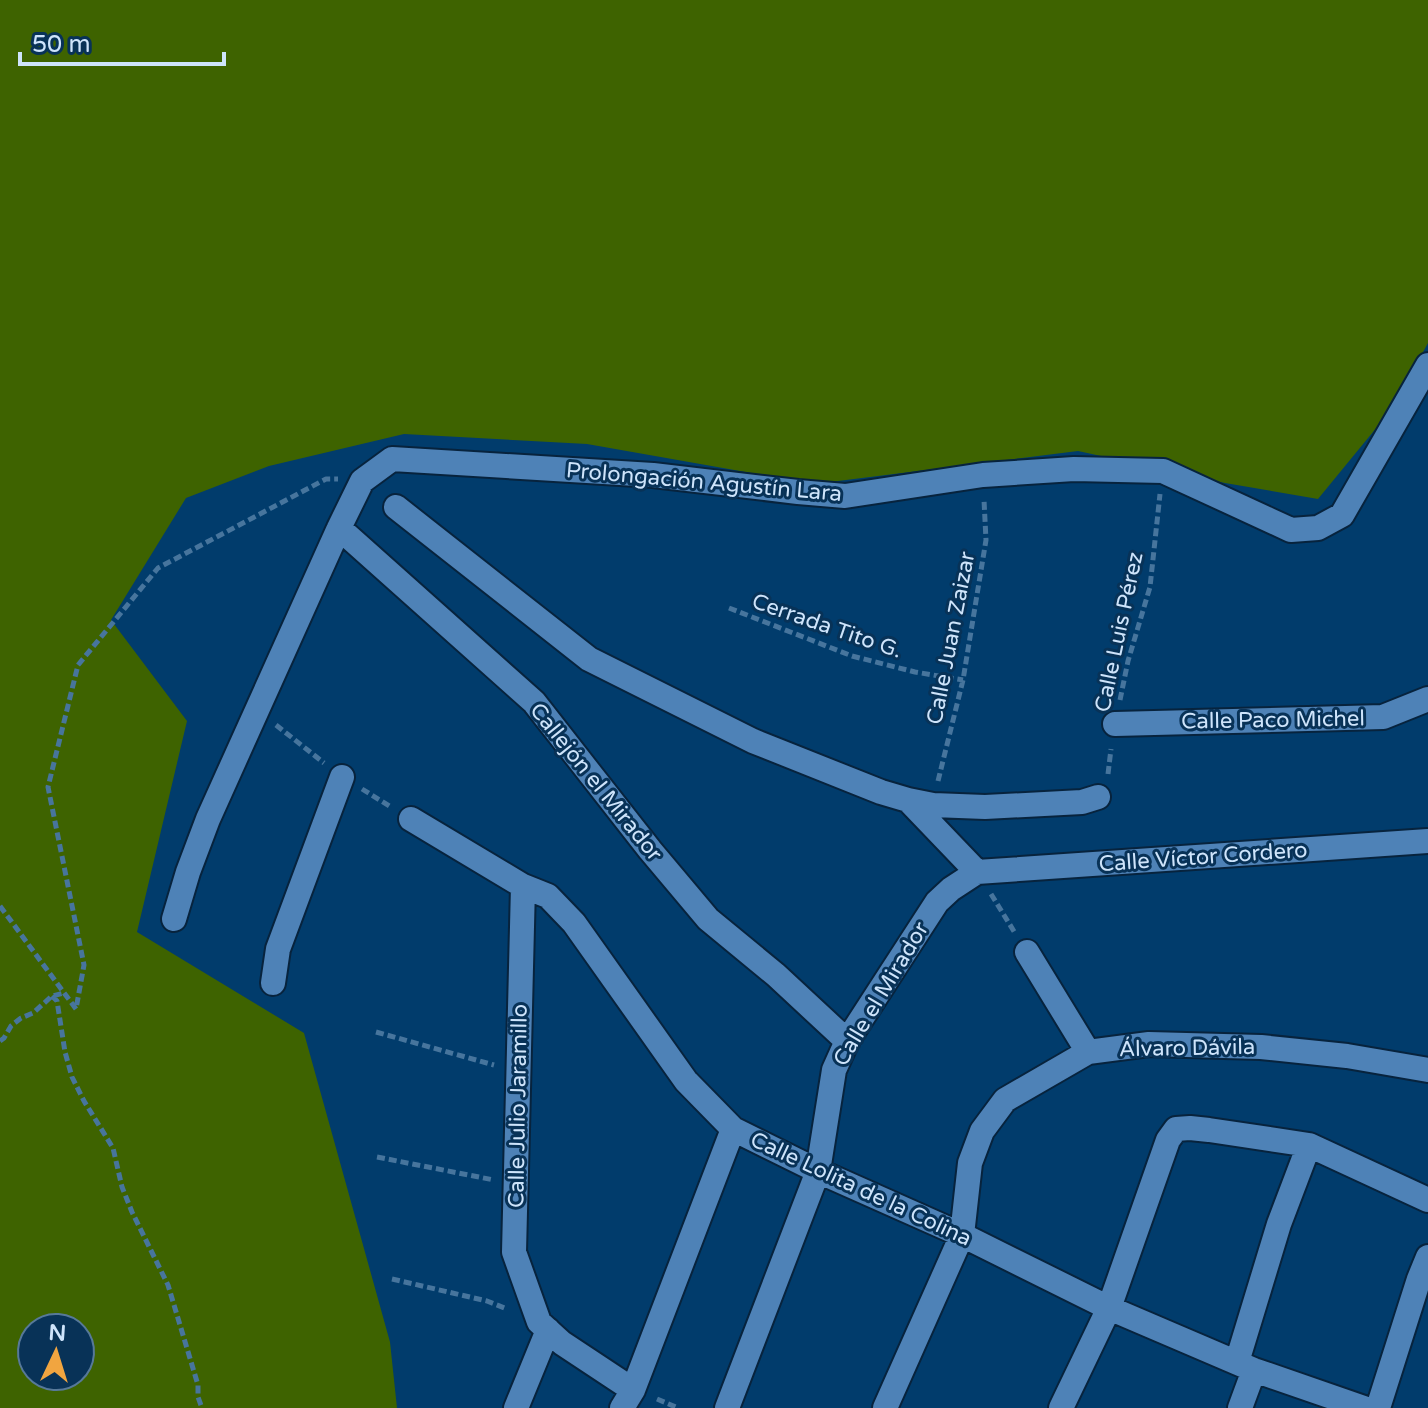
<svg xmlns="http://www.w3.org/2000/svg" width="1428" height="1408" font-family="'Varela Round',sans-serif">
	<style>
		.green { fill: #3e6300; fill-rule: evenodd }
		.lines { fill: none; stroke-linecap: round; stroke-linejoin: round }
		.minor-casing { stroke: #07233d; stroke-width: 28 }
		.path { stroke: #47759d; stroke-width: 5; stroke-dasharray: 8 4; stroke-linecap: butt }
		.minor { stroke: #4e82b7; stroke-width: 24 }
		.labels { text-anchor: middle; dominant-baseline: central; stroke-width: 6; stroke-linejoin: round; paint-order: stroke }
		.street-label { font-size: 22px; fill: #cee4fb; stroke: #083257 }
	</style>
	<rect width="100%" height="100%" fill="#013c6c"/>
	<path class="green" d="M0,0H1428V343L1391,410L1318,499L1225,483L1078,451L814,484L587,444L404,434L269,466L186,498L111,620L187,721L137,932L304,1033L390,1342L397,1408H0ZM32,1328H80V1376H32Z"/>
	<g class="lines">
		<defs>
			<path id="minor" d="M396,507L589,659L753,741L881,792L908,800L933,805L985,807L1082,802L1098,797
				M339,528L534,702L650,850L708,919L776,975L847,1041
				M1115,724L1383,717L1428,699
				M908,800L977,872
				M411,819L523,886L548,896L574,923L686,1081L733,1129L818,1171L962,1235L1109,1308L1254,1370L1364,1408
				M523,886L514,1252L539,1322L562,1343L633,1390
				M174,919L188,872L208,819L339,528L362,481L392,459L653,475L798,492L845,496L983,475L1074,469L1163,471L1291,530L1318,528L1342,515L1428,365
				M1027,952L1088,1052
				M273,983L278,949L342,777
				M1237,1362L1279,1224L1309,1145
				M516,1408L548,1330
				M622,1408L633,1390L733,1129
				M727,1408L818,1171L834,1070L847,1041L937,902L951,889L977,872L1428,841
				M885,1408L962,1235L970,1163L982,1131L1005,1100L1088,1052L1149,1044L1261,1047L1347,1056L1428,1070
				M1061,1408L1109,1308L1168,1140L1176,1129L1190,1128L1209,1130L1309,1145L1428,1200
				M1240,1408L1254,1370
				M1378,1408L1419,1279L1428,1257"/>
		</defs>
		<use href="#minor" class="minor-casing"/>
		<path class="path" d="M729,608L852,656L915,672L963,680
			M1120,700L1128,661L1150,587L1160,494
			M276,725L324,763
			M1108,774L1111,749
			M938,781L963,680L986,540L984,500
			M362,789L391,807
			M991,894L1015,933
			M0,906L76,1009L84,965L48,787L78,665L158,568L326,479H338
			M52,996L57,1001L65,1052L72,1077L84,1101L113,1148L122,1187L132,1212L168,1285L198,1385V1397L202,1408
			M376,1032L494,1065
			M0,1041L4,1038L11,1026L21,1018L33,1013L52,996L64,993
			M377,1157L494,1180
			M392,1279L487,1301L507,1309
			M657,1399L678,1408"/>
		<use href="#minor" class="minor"/>
	</g>
	<g class="labels">
		<g class="street-label">
			<text transform="translate(704 482) rotate(5)">Prolongación Agustín Lara</text>
			<text transform="translate(827 626) rotate(19)">Cerrada Tito G.</text>
			<text transform="translate(1119 632) rotate(-78)">Calle Luis Pérez</text>
			<text transform="translate(951 638) rotate(-79)">Calle Juan Zaizar</text>
			<text transform="translate(1273 720) rotate(-1)">Calle Paco Michel</text>
			<text transform="translate(596 782) rotate(51)">Callejón el Mirador</text>
			<text transform="translate(1203 857) rotate(-4)">Calle Víctor Cordero</text>
			<text transform="translate(881 994) rotate(-59)">Calle el Mirador</text>
			<text transform="translate(1187 1048) rotate(-1)">Álvaro Dávila</text>
			<text transform="translate(518 1106) rotate(-89)">Calle Julio Jaramillo</text>
			<text transform="translate(861 1189) rotate(25)">Calle Lolita de la Colina</text>
		</g>
	</g>
	<g transform="translate(56 1352) rotate(4)"><circle r="38" fill="#083257" stroke="#577999" stroke-width="2"/>
	<path d="M0-6L14 30L0 20L-14 30Z" fill="#f1a540"/>
	<text y="-12" font-size="22" font-weight="bold" text-anchor="middle" fill="#cee4fb">N</text>
	</g>
	<path d="M20 52v12h204v-12" fill="none" stroke="#cee4fb" stroke-width="4"/>
	<text x="32" y="52" font-size="24" fill="#cee4fb" stroke="#083257" stroke-width="6" paint-order="stroke">50 m</text>
</svg>
